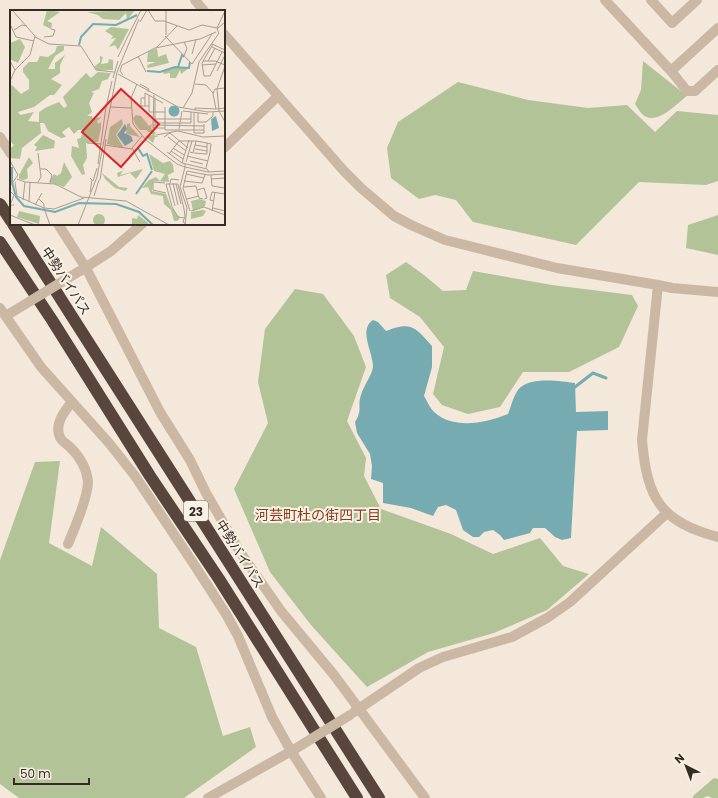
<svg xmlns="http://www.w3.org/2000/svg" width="718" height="798" font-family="Poppins,'Noto Sans JP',sans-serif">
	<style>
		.green { fill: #b2c398 }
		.water { fill: #76acb1 }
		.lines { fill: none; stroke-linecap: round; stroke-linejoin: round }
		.stream { stroke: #76acb1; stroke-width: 3 }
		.minor { stroke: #cbb8a4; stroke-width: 10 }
		.highway { stroke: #58463d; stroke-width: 12 }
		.minor-bridge { stroke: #cbb8a4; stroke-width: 10 }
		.labels { text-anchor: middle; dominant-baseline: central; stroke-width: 4; stroke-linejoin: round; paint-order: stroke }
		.shield { fill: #faf1e5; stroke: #71675f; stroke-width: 1 }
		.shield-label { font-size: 12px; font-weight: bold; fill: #362c26 }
		.street-label { font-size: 13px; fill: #362c26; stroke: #faf1e5 }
		.neighbourhood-label { font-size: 14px; fill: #8a3a1a; stroke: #faf1e5 }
		.inset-river { fill: none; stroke: #76acb1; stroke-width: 2 }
		.inset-road { fill: none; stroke: #a79d91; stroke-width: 1 }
		.view { fill: #d62828; fill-opacity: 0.15; stroke: #d62828; stroke-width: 2 }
		.inset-edge { fill: none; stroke: #362c26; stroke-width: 2 }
	</style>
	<rect width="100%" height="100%" fill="#f3e8d9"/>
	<path class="green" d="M643,61L687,96C676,104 657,126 643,115C640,112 637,107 635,104L641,90Z
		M458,82L528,100L588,108L627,105L655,132L677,111L718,115V181L706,185L639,182L576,245L473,222L456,200L435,195L419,199L391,178L387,148L398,122Z
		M718,215V255L686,248L688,225Z
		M406,262L424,275L443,291L466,290L473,271L552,285L632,295L638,306L619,347L569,372H523L500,407L468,414L442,405L433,394L444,347L420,317L390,298L386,275Z
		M295,289L323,294L354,336L366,367L347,421L366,458L364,476L381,509L451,534L493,554L540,538L563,566L589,574L547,610L494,633L428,652L367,687L311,625L270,572L234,489L268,423L258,382L265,329Z
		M60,461L49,543L92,566L101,527L157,574L159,628L196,647L223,736L250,727L256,747L184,798H19L0,784V560L35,462Z
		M714,778L718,779V798H712L708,796L703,798H693V796Z"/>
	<path class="water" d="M373,320L378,322L386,331C411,321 415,327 432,346V367L424,396C427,401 430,408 434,412C454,430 486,423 508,414C511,407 513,397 518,390C528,376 560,381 575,383L576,412L608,411V430L577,431L571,538L562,540L555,537L545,528H533L530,533L504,540L500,535L493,530L484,532L479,537H473L463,530L456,510L446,505L438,507L433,516L411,508L383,503V483L371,479L372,466L370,454L357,433L355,422C363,409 357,407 361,395C363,387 372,375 373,367C373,352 358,330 373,320Z"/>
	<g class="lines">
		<path class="stream" d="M575,387L593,373L606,378"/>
		<path class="minor" d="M195,0L204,11
			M605,0L671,71L687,91H695L718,70
			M651,0L672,23L697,0
			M224,34L344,171L361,188L394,216L411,225L445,240L557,268L658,285L672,288L718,292
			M671,71L718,28
			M0,137L11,154
			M224,148L278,96
			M58,224L86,268L160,412L190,460L206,493L240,552L281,611L334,675L425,798
			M80,271L111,251L142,224
			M658,285L642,440C647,498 660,522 718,537
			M0,308L41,367L109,443L135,476L193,563L226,614L238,636L272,717L291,751L321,798
			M68,544C74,530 88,496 88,482C87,469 79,456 70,447C67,444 63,442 61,439C53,426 64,412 71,403
			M354,712L419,668L443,657L512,637L547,618L570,602L667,513
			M208,798L295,749"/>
		<path class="highway" d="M0,204L11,221
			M13,224L379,798
			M0,242L52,320L150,476L219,579L357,798"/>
		<path class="minor-bridge" d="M9,314L78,272
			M295,749L350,715"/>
	</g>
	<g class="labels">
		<rect class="shield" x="184" y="501" width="24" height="20" rx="3"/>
		<g class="shield-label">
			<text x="196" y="511">23</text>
		</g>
		<g class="street-label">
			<text transform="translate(66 281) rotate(57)">中勢バイパス</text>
			<text transform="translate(240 554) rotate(58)">中勢バイパス</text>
		</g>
		<g class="neighbourhood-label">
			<text x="318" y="515">河芸町杜の街四丁目</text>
		</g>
	</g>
	<g transform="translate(10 10)">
		<rect width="215" height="215" fill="#f3e8d9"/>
		<path d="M37,0L50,2L37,11L42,13L41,19L33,15ZM125,0L117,10L116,3L109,10L93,9L88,5L77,2ZM101,17L119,19L108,40L105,35L99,37L106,28L101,29L103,26L95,21ZM10,29L15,37L8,53L0,49V33ZM47,36H54V40L45,46L38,59H45V53L55,45L50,55V63L41,69L52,75L44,85H40L24,97L8,102L10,105L24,102L18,111L29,112V102L37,97L49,92L54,98L57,96L53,87L76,63L81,68L88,62L101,63L98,69L92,71L89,79L81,82L84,83L79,93L82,102L77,106H82L83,109L92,107L87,111L88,114L91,112V118L88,132L76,133L77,148L73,155L75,164L72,165L61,146L62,136L69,138L67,129L71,128L73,120H68L64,124L59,117L52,122L56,127L51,128L38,121L34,113H30L31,123L12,138L10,149L0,148V139L4,135L0,131V77L2,75L11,84L19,79V70L13,62V58L19,52H27L30,46L38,47L45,42ZM147,38L148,47L156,44L159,53L138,58L137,55L146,52H137L138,42ZM90,46L93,47L91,54L98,53L99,49L103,50V60H87L84,57L90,52ZM166,57L179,58L171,64L170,60L166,68H160V63L154,64L152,61ZM126,105L131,106L139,116L142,114L141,118L146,123L144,125L149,127H145L143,133L135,126L143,125L136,120H130L125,114L123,108ZM112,109L113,114L106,125L114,138L97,134L100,117ZM120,113V116L130,127L116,124L117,114ZM33,125L45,131L44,138L25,141L27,137L24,135ZM139,144L153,153L160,151L163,155L164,162L158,165L159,172L143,171L142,181L156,184L161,197L170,208L167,211H164L161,200L154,194L153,186L141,184L138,177L132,178L139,170L146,167L150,171L155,164L144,161ZM19,147L23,153L17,159L18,168L14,170L9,169V165ZM54,152L62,167L54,177L39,172L44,164L47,166L51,163ZM109,155L114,159L110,165L133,159L126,169L120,163L108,167L107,163L114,160ZM92,163L109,177L118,178L115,181L105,178L95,169ZM189,189L196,191L195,196L183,201L181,191ZM193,200L196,201L193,206L181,209V202ZM9,201L30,206L29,214L7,207ZM83 210a6 6 0 1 1 12 0a6 6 0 1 1-12 0ZM128,205L136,211L140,215H122V208L127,209Z" fill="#b2c398"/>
		<path d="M158.5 101a5.5 5.5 0 1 1 11 0a5.5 5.5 0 1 1-11 0ZM206,106L209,118L202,121L201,109ZM115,114L117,119L114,123L121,126L123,131L115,136L107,125Z" fill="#76acb1"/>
		<path class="inset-river" d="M69,35L71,27L83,14L106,15L127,5M168,57L172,45L174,47M137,61L150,62L165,57L179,58L180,52M128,138L133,146L137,144L142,160M2,157V172L6,187L14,196L45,202L69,193L106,194L129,202L143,215M126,184L142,161"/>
		<path class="inset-road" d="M2,0L25,26L20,45L5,60M138,0L145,11H154M154,11L179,20L192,15L207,18L215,1M130,12L137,0M0,14L6,27L24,31M4,20L12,15L17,16M156,25V0M155,26L182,54L202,24M25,27L39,34L71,36L86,60L104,62M34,27L43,26L45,20L41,19M117,28L131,0M202,34L215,40M203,34L192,53L194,66H200L212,42M202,37L215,43M146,38L167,16M182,44L186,29M128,46L136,62M174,46L177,38L174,32M108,47L117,28M0,51L5,60L0,71M193,51H205L215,55M198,51L205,38M192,55L206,54M215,56L207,79L209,101L215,112M207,61L215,45M108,64L168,97L198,102L215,101M113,65L110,61L112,55L145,38L190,29L206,22M103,68L108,51M127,74L121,88L123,114L136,130L167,154L175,157V154M130,74L139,79L138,82M185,74L196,75L203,83M215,78L205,79L203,84L206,99L215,98M135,83L153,93M139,85V102H155M135,88H131V96H139M145,88V113H181V102M135,96V83M100,97L121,98M155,97V120H194M173,98L182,83L189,52L209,23L207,19L215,12M185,100V98L206,99M173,101L198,104M184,103V116M188,103V112H196L203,106V102M145,109H181M143,115L194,116M143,115L144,85M143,115V118H155M184,116V123H194V114M169,119L172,101M146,125L168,121L193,127L215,126M154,127L160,123L178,138M158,127L176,141M77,133L91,134M95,135L122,139M185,135L197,137M163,138L174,145M185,139L197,141M161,141L173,149M157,142L172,153L197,159L199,162M28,143L31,167L28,172M184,143L197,144V133L186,131M159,144L169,131H182M177,146L198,151M0,151L8,165L0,176M180,151L193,154M130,152L122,138L132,126M176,152L182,131H186L183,143L180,142M172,153L179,130M88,154L96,97L102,71M196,158L200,142L201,134L197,133M30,159H36L42,165L40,173M176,164L194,168M201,165L202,176L215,178M80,168L82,170L80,182M7,169L15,172L45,174L71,187L116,191L159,215M201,169L215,168M90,170L96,129M83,171L87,158M174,171L192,173L195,165M5,172L7,186L34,198L44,199L74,188M155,173L143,172V180L156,183M159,173L165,196M160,173L161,169L169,170M163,173L168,195M166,174L171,194M173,177L186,176L189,188L193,189M187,180L194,178L197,188L194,189M1,182L4,185L0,195H4M84,186L89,170M29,189L34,194V198L40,215M177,189L189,186M13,190L15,172M204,191L200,190L202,182L215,184M19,192L20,172M25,195L32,183M203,198L215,201M180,201L173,178L177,161L198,165L215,164M181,201L194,197L215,205M202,201L205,182M0,205L25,215M175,208L168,207L162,197L156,174H168L174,199L175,206V207L174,209L173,212L176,214M68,215L87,167L107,62L129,9M175,215L177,198L170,177L175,157L198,162L215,161"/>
		<path class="view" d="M111,79L149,114L111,157L72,122Z"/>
		<rect width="215" height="215" class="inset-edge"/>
	</g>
	<g transform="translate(686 766) rotate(318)" stroke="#faf1e5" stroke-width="3" paint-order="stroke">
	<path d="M0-3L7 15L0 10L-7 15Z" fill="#362c26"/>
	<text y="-6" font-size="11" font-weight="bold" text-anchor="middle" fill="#362c26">N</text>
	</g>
	<path d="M14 778v6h75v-6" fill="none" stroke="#362c26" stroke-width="2"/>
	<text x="20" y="778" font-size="12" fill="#362c26" stroke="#faf1e5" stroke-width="3" paint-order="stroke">50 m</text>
</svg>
